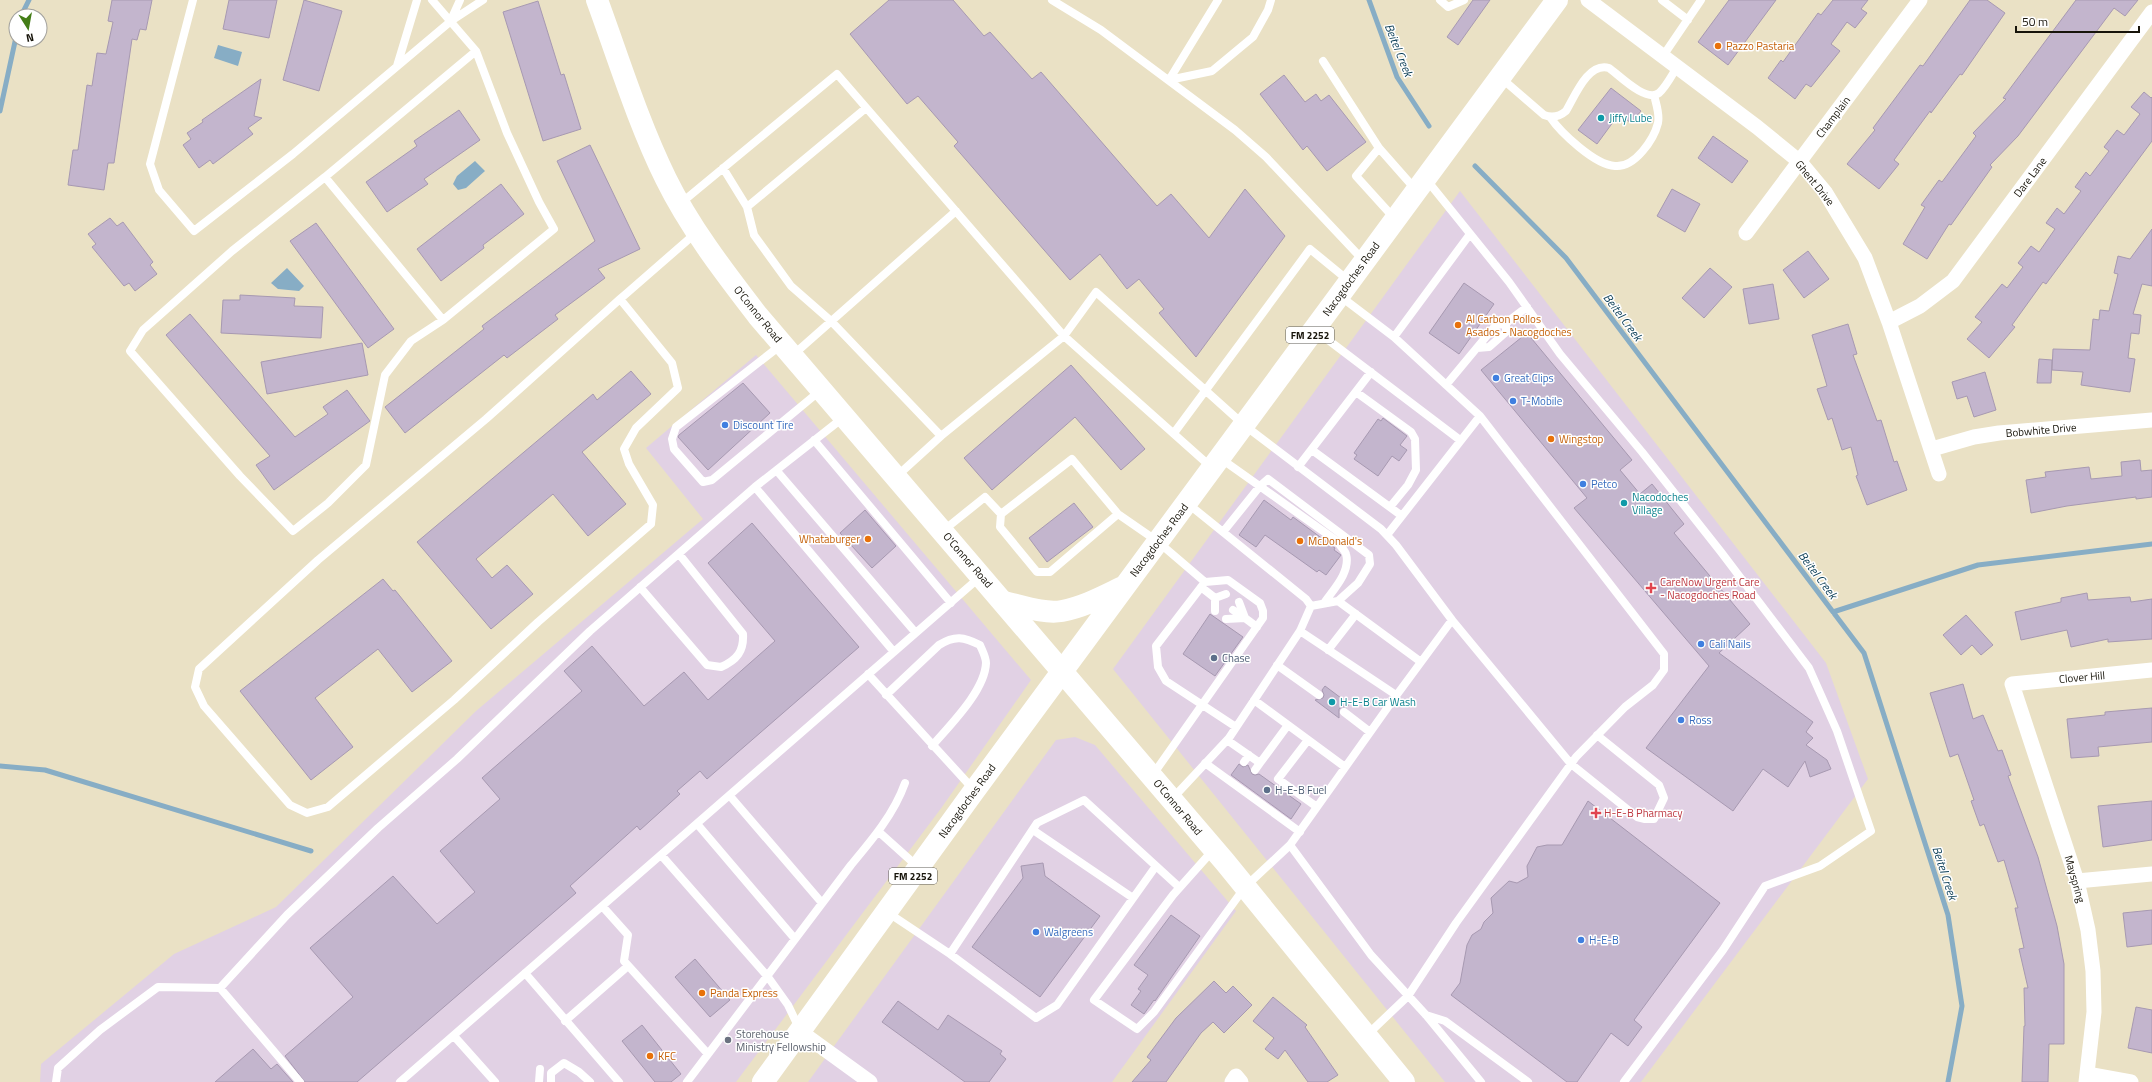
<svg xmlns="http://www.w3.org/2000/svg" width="2152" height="1082" font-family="'Titillium Web',sans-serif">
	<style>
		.commercial { fill: #e1d1e4 }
		.water { fill: #87adc5 }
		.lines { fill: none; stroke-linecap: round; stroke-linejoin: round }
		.stream { stroke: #87adc5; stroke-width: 5 }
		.building { fill: #c3b5cd; stroke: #a799b1 }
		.service { stroke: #fff; stroke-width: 8 }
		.minor { stroke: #fff; stroke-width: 15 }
		.secondary { stroke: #fff; stroke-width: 22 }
		.primary { stroke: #fff; stroke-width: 22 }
		.food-dot { fill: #e8710a; stroke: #fff; stroke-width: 1.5 }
		.culture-dot { fill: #0f9aa8; stroke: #fff; stroke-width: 1.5 }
		.shop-dot { fill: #3f7fe0; stroke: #fff; stroke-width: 1.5 }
		.health-dot { fill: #e0444e; stroke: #fff; stroke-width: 1.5 }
		.service-dot { fill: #5c6f8a; stroke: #fff; stroke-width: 1.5 }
		.worship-dot { fill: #6b7280; stroke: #fff; stroke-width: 1.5 }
		.labels { text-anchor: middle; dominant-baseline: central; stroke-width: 3; stroke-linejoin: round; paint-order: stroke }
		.shield { fill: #fff; stroke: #5d5a54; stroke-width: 1 }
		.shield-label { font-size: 10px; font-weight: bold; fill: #17140a }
		.food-label { font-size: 11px; fill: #c56008; stroke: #fff; text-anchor: start }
		.street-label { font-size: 11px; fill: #17140a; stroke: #fff }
		.culture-label { font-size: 11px; fill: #0d838f; stroke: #fff; text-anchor: start }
		.shop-label { font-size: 11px; fill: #366cbe; stroke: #fff; text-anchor: start }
		.health-label { font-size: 11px; fill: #be3a42; stroke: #fff; text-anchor: start }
		.service-label { font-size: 11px; fill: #4e5e75; stroke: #fff; text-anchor: start }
		.worship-label { font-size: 11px; fill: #5b616d; stroke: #fff; text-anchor: start }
		.water-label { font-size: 12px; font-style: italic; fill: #073b54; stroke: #fff }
	</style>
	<rect width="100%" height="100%" fill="#eae1c5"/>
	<path class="commercial" d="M1460,191L1826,663L1868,779L1641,1082H1445L1113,669Z
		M756,355L1031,680L942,807L736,1082H40L41,1064L174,954L276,907L476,711L703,519L646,448Z
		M1075,737L1095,745L1236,911L1112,1082H808L1056,740Z"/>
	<path class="water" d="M218,45L242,52L238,66L214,58Z
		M475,161L485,171L466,188L458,190L453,184L457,176Z
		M287,268L304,286L299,291L278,289L271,283Z"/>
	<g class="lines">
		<path class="stream" d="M1369,0L1397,77L1429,126
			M21,16L29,0
			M0,111L16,37
			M1475,166L1566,258L1864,653L1948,915L1962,1006L1948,1082
			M1833,612L1978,565L2152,544
			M0,766L45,770L311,851"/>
	</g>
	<path class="building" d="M112,0H152L146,30L140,29L137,40L132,39L114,163H108L104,190L68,185L73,150H78L87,85L92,86L97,53L106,54L113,22L108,21Z
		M229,0H277L269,38L223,29Z
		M304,0L342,11L319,91L283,80Z
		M889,0H953L984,36L990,32L1032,79L1041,72L1157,206L1171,194L1209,238L1245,189L1285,236L1196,357L1159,313L1164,309L1139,279L1127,289L1100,254L1070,280L954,146L958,142L918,96L907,104L850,34Z
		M1473,0H1490L1458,45L1447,37Z
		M1729,0H1776L1728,65L1698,42Z
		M1833,0H1868L1861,9L1867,13L1855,28L1847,22L1831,44L1840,51L1811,87L1806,84L1795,99L1768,78L1781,60L1783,62L1818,13L1821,15Z
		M1970,0H1987L2005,13L1962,75L1960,74L1931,113L1930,111L1894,160L1899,164L1879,189L1847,164L1875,130L1873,128L1920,65L1923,66Z
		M2076,0H2138L2125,16L2114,8L2018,136L1990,165L1992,167L1951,225L1949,224L1927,259L1903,244L1925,207L1921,205L1939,180L1942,182L1976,136L1973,133L2006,99L2003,98Z
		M538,1L561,75L564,74L581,129L543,141L503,12Z
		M1284,75L1305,102L1316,94L1321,101L1329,95L1366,142L1327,171L1307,146L1303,150L1260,94Z
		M261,79L254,116L262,118L248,128L253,134L213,164L210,160L199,168L183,145L191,139L187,133L203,122L202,120Z
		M1611,88L1641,111L1631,123L1619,114L1597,144L1578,130Z
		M2144,92L2151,98L2152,97V141L2046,284L2043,282L2012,325L2015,327L1989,358L1967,339L1982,322L1975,317L2002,284L2007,288L2023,267L2018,263L2031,246L2039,252L2055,229L2046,223L2057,208L2064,214L2081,191L2075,187L2086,172L2090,176L2109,151L2104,147L2117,130L2124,135L2140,114L2131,107Z
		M459,110L480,140L424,179L428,184L387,212L366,182L417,146L414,141Z
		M1713,136L1748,161L1732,183L1698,158Z
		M590,145L640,249L598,269L605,278L555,315L558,319L507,358L504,355L405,433L385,407L484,329L482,326L595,241L557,161Z
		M501,184L524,214L483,245L484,248L441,281L417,249Z
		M1672,189L1700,204L1685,232L1657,216Z
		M110,218L117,226L123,222L153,262L150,265L157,274L135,291L129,283L124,286L92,247L96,244L88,234Z
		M316,223L394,329L368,348L290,241Z
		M2152,229V286L2142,284L2133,314L2141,315L2139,334L2131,333L2128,358L2135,359L2130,392L2081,385L2083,372L2052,370L2053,349L2090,350L2093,319L2099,320L2100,310L2109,311L2118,274L2114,273L2118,256L2130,259Z
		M1808,251L1829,279L1804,298L1783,270Z
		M1710,268L1732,287L1704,318L1682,298Z
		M1464,283L1494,304L1459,354L1429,333Z
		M1773,284L1779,319L1749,324L1743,289Z
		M240,295L295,298L294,306L323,307L321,338L221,333L223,300H240Z
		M190,314L295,437L328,414L323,407L347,390L370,421L274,490L256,465L270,456L166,335Z
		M1848,324L1857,354L1853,355L1877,421L1881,420L1894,462L1897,461L1907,490L1867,505L1856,476L1858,475L1851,447L1842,450L1832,418L1828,420L1817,389L1827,386L1812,335Z
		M1527,333L1632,460L1620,470L1640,494L1652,484L1684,524L1674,533L1750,624L1719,653L1813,722L1806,732L1813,738L1806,745L1827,760L1831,769L1810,777L1805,761L1788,787L1763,769L1733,811L1646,748L1709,666L1574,508L1587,498L1481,370Z
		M362,343L368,375L267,394L261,362Z
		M2039,359L2052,360L2051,383H2037Z
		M1071,365L1145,449L1121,470L1075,417L992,490L964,458Z
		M631,371L651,394L582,452L626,504L588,536L553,494L476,559L492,578L507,565L533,594L491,629L417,542L593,394L597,400Z
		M1985,372L1996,410L1974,417L1967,396L1957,399L1952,382Z
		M743,383L770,413L708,470L678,437L679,435Z
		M1383,418L1407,436L1400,445L1407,450L1399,461L1392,456L1378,476L1354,459L1357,455L1354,453L1378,419L1381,421Z
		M2140,460L2141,471L2152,470V497L2136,499V497L2067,506L2031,513L2026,480L2046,477L2045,472L2089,467L2091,479L2122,476L2121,462Z
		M1264,500L1291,520L1293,517L1335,548L1334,550L1341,555L1326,575L1319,570L1317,572L1265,535L1256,547L1239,535Z
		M1074,503L1093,527L1047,562L1029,538Z
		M865,510L896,546L872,568L840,533Z
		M752,523L859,647L707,779L700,771L677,791L680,794L640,830L637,826L570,886L576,893L357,1082H305L285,1056L353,997L310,948L393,876L437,924L475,892L440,851L500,799L482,778L582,691L564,671L592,646L644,706L684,672L708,700L775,641L708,563Z
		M383,579L393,591L395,590L452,661L412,692L378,649L315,698L353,747L311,780L240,691Z
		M2087,593L2088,600L2130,597L2131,602L2152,599V639L2108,642V639L2071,647L2067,630L2021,640L2015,612L2061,602V598Z
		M1210,614L1243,637L1215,676L1183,654Z
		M1966,615L1993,645L1981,655L1972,645L1961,655L1943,635Z
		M1963,684L1973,719L1983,715L1998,751L2002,750L2011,775L2008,776L2038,857L2057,926L2064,964V1044H2049L2048,1082H2022L2024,1026H2025L2024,988H2028L2019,949L2024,948L2015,908H2018L2004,860L1998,862L1984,824L1980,826L1971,801L1974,800L1958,754L1950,757L1930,693Z
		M1325,686L1349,704L1347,707H1342L1339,709V718L1315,700L1323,698L1324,695L1322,690Z
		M2152,708V742L2098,747L2099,756L2071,758L2067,719L2105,715V712Z
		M1239,764L1243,767L1248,765L1252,774L1255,775L1259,774L1301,804L1291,819L1231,775Z
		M1588,801L1720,903L1634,1020L1642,1027L1628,1046L1611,1033L1577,1082H1567L1451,995L1460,983L1467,945L1472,935L1481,929L1484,922L1493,913L1491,898L1509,881L1517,883L1528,877L1527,866L1537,847L1547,845H1562Z
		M2152,801V840L2103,847L2098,806Z
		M1043,863L1045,876L1100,916L1040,997L972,947L1023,878L1021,866Z
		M2152,910V944L2127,947L2123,913Z
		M1171,915L1200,936L1155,1001L1154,1000L1144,1014L1131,1005L1141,991L1138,989L1148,975L1134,965Z
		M695,959L730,1000L710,1017L675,977Z
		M1214,981L1226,993L1233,986L1252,1005L1224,1033L1213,1022L1201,1033L1166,1082H1132L1151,1060L1147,1057L1176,1018Z
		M1273,997L1307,1025L1305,1027L1338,1075L1327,1082H1308L1285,1050L1278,1059L1265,1049L1274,1038L1253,1021Z
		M898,1001L938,1030L948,1015L1002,1051L1000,1054L1006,1059L989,1082H965L882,1022Z
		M2136,1007L2152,1010V1053L2128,1048Z
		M642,1025L681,1074L671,1082H655L622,1041Z
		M253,1049L271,1069L277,1064L293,1082H215Z"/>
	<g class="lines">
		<path class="service" d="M193,0L150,164L159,190L194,231L293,154L451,21L483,0
			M432,0L476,51L507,133L539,202L554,229L443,320L411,341L385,375L366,465L328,503L293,531L240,476L130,351L143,330L232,251L325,177L476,51
			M1052,0L1101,30L1235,130L1266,157L1364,261
			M1440,0L1448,7L1464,0
			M1662,0L1688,20
			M451,20L460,0
			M1663,56L1701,0
			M1323,61L1379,148
			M397,66L417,0
			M1500,77L1544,115C1552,118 1559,117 1566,111C1575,96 1588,62 1609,68C1619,75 1646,103 1659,93C1666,87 1672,75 1677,67
			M1169,80L1212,71L1253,37L1268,10L1271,0
			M1169,80L1218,0
			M1550,117C1561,133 1595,165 1615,166C1635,168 1654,139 1658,123C1660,114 1656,104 1654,95
			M723,168L747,207L754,235L791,286L831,321L941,436
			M325,177L443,320
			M1426,179L1509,282L1560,354L1642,452L1721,552L1809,668L1837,731L1871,831L1820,866L1765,886L1723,950L1624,1082
			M681,203L837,74L1064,336L1211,467
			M747,207L866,108
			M1394,218L1356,176L1379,148L1416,190
			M1340,296L1394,337L1470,234
			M620,299L672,363L678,388L636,428L624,449L629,464L653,505L651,524L538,622L454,700L328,807L307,813L290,805L204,706L195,687L199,669L318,560L486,419L620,299L627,293L697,232
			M1315,330L1460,440
			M1394,337L1480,416
			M781,345L676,427L672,439L674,449L703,482L712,480L821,390
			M1477,348L1489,347L1506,332V323
			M793,355L956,211
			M1446,385L1495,326L1506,323L1527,307
			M1356,392L1411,432L1415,439L1416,470L1408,485L1390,507
			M1174,433L1310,249L1349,281
			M814,440L951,603
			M1312,450L1402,516
			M1220,458L1337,541C1339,545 1345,550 1346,554C1351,572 1333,590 1324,603
			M1298,467L1371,372
			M777,471L915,632
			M897,476L941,436L1064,336L1096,292L1244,425L1381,529L1396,545L1452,620L1393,700L1290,845L1245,887L1154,1012L1137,1029L1094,1000L1173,895L1214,849
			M755,487L894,652
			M1187,503L1306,599L1311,606
			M1001,514L1000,527L1037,572H1050L1118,514
			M944,530L985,497L1001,514L1072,459L1118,514L1157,541L1205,582L1156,646L1158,667L1166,681L1236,727
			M1223,532L1260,486L1268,479L1369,555L1370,564L1358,583L1338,601L1311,606
			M640,587L707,665L721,667C737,660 744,651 743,634L679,554
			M1201,587L1215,598V611
			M1215,598L1226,594
			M1338,601L1421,662
			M1239,602L1245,618
			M1233,610L1245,618
			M1226,619L1245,618L1257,627
			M1452,620L1571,764L1637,817L1645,819H1654L1664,798L1659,785L1597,735
			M1300,631L1396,695
			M1328,650L1356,614
			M1277,665L1319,695
			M868,674L974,790
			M886,695L939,645C955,635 964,637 980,645C982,650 986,657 986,663C985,691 949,726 932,746
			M1254,700L1345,767
			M1344,712L1370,732
			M1227,740L1260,763L1288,725
			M1308,740L1278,779L1317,807
			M1244,762L1249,755
			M1205,763L1300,832
			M1255,770L1260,763
			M1152,776L1263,618V611L1260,603L1228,580L1205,582
			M730,796L822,903
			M1172,799L1229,738L1300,631L1311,606
			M698,825L795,939
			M1033,830L1133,898
			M879,832L918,867
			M1290,845L1371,955L1426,1015L1481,1082
			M662,856L768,977L788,1005L799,1028
			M603,907L628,935L624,961L708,1054
			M887,912L950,954L1036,1018L1057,1005L1156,866
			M950,954L1037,823L1084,800L1179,887
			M525,973L619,1082
			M220,988L300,1082
			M1426,1015L1445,1021L1528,1082
			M565,1021L628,966
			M1367,1035L1408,996L1456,923L1576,757L1625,707L1653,685L1664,670V654L1480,416L1387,535
			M454,1036L495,1082
			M56,1082L58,1068L100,1030L158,987L220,988L287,915L378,828L457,759L590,631L755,487L844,417
			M400,1082L980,577
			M539,1082L540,1069
			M551,1082V1073L564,1063L579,1072L590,1082
			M687,1082L851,865C872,840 894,814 905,783"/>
		<path class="minor" d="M1588,0L1757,127L1800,162L1825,192L1865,258L1889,322L1939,474
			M1746,233L1920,0
			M1889,322L1920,306L1953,281L2152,12
			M1932,449L1974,437L1999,433L2152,420
			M2077,881L2152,874
			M801,1032L870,1082
			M2087,1074L2131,1082
			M1232,1082L1236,1076L1241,1082
			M2086,1082L2094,1012L2093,971L2088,930L2077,881L2012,684L2152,670"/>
		<path class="secondary" d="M597,0C619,60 638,122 666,179C690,228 725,273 758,316L1225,862L1404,1082"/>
		<path class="primary" d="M1004,602C1022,606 1044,614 1062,611C1084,607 1104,596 1123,587
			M763,1082L974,791L1557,0"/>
	</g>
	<g class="food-dot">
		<circle cx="1718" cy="46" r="4"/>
		<circle cx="1458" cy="325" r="4"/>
		<circle cx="1551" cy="439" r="4"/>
		<circle cx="868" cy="539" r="4"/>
		<circle cx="1300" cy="541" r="4"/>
		<circle cx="702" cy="993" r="4"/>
		<circle cx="650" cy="1056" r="4"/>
	</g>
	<g class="culture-dot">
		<circle cx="1601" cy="118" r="4"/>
		<circle cx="1624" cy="503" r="4"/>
		<circle cx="1332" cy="702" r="4"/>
	</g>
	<g class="shop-dot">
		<circle cx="1496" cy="378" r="4"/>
		<circle cx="1513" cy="401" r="4"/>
		<circle cx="725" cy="425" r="4"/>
		<circle cx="1583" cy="484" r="4"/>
		<circle cx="1701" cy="644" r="4"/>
		<circle cx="1681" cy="720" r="4"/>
		<circle cx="1036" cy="932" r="4"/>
		<circle cx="1581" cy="940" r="4"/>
	</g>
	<g class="health-dot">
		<path d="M1649 582h4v4h4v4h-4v4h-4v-4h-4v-4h4z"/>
		<path d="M1594 807h4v4h4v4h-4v4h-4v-4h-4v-4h4z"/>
	</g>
	<g class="service-dot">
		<circle cx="1214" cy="658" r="4"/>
		<circle cx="1267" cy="790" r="4"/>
	</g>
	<circle class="worship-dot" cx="728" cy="1040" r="4"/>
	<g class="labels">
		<g class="shield">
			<rect x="1286" y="327" width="48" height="16" rx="3"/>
			<rect x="889" y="868" width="48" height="16" rx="3"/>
		</g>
		<g class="shield-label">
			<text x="1310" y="335">FM 2252</text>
			<text x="913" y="876">FM 2252</text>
		</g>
		<g class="food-label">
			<text x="1726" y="46">Pazzo Pastaria</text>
			<text x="1466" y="319">Al Carbon Pollos<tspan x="1466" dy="13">Asados - Nacogdoches</tspan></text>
			<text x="1559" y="439">Wingstop</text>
			<text x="860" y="539" text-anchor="end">Whataburger</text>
			<text x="1308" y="541">McDonald's</text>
			<text x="710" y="993">Panda Express</text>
			<text x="658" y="1056">KFC</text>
		</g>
		<g class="street-label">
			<text transform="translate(1833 117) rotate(-53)">Champlain</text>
			<text transform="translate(2030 177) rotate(-53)">Dare Lane</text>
			<text transform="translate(1815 183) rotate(51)">Ghent Drive</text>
			<text transform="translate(1351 279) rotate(-54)">Nacogdoches Road</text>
			<text transform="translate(758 314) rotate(51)">O'Connor Road</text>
			<text transform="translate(2041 430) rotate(-5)">Bobwhite Drive</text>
			<text transform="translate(1159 540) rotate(-53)">Nacogdoches Road</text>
			<text transform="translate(968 560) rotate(49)">O'Connor Road</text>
			<text transform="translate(2082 677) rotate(-5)">Clover Hill</text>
			<text transform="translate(967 801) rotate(-54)">Nacogdoches Road</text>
			<text transform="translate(1178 807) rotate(50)">O'Connor Road</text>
			<text transform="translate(2075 879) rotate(74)">Mayspring</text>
		</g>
		<g class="culture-label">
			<text x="1609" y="118">Jiffy Lube</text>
			<text x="1632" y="497">Nacodoches<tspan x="1632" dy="13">Village</tspan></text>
			<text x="1340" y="702">H-E-B Car Wash</text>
		</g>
		<g class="shop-label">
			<text x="1504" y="378">Great Clips</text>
			<text x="1521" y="401">T-Mobile</text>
			<text x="733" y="425">Discount Tire</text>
			<text x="1591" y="484">Petco</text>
			<text x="1709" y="644">Cali Nails</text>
			<text x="1689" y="720">Ross</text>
			<text x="1044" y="932">Walgreens</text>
			<text x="1589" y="940">H-E-B</text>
		</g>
		<g class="health-label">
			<text x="1660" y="582">CareNow Urgent Care<tspan x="1660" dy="13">- Nacogdoches Road</tspan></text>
			<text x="1604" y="813">H-E-B Pharmacy</text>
		</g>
		<g class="service-label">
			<text x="1222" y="658">Chase</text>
			<text x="1275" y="790">H-E-B Fuel</text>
		</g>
		<g class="worship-label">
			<text x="736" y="1034">Storehouse<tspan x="736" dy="13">Ministry Fellowship</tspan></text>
		</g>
		<g class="water-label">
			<text transform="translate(1399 50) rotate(68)">Beitel Creek</text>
			<text transform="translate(1623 317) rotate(53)">Beitel Creek</text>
			<text transform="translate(1818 575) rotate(53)">Beitel Creek</text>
			<text transform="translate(1945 873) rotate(72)">Beitel Creek</text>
		</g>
	</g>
	<g transform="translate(28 28) rotate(169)"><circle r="19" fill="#ffffff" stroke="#a2a19d"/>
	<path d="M0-3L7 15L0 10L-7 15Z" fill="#447d17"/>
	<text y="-6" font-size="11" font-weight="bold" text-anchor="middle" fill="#17140a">N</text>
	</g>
	<path d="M2016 26v6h123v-6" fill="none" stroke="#17140a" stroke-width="2"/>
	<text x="2022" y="26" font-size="12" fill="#17140a" stroke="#ffffff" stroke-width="3" paint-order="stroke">50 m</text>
</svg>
